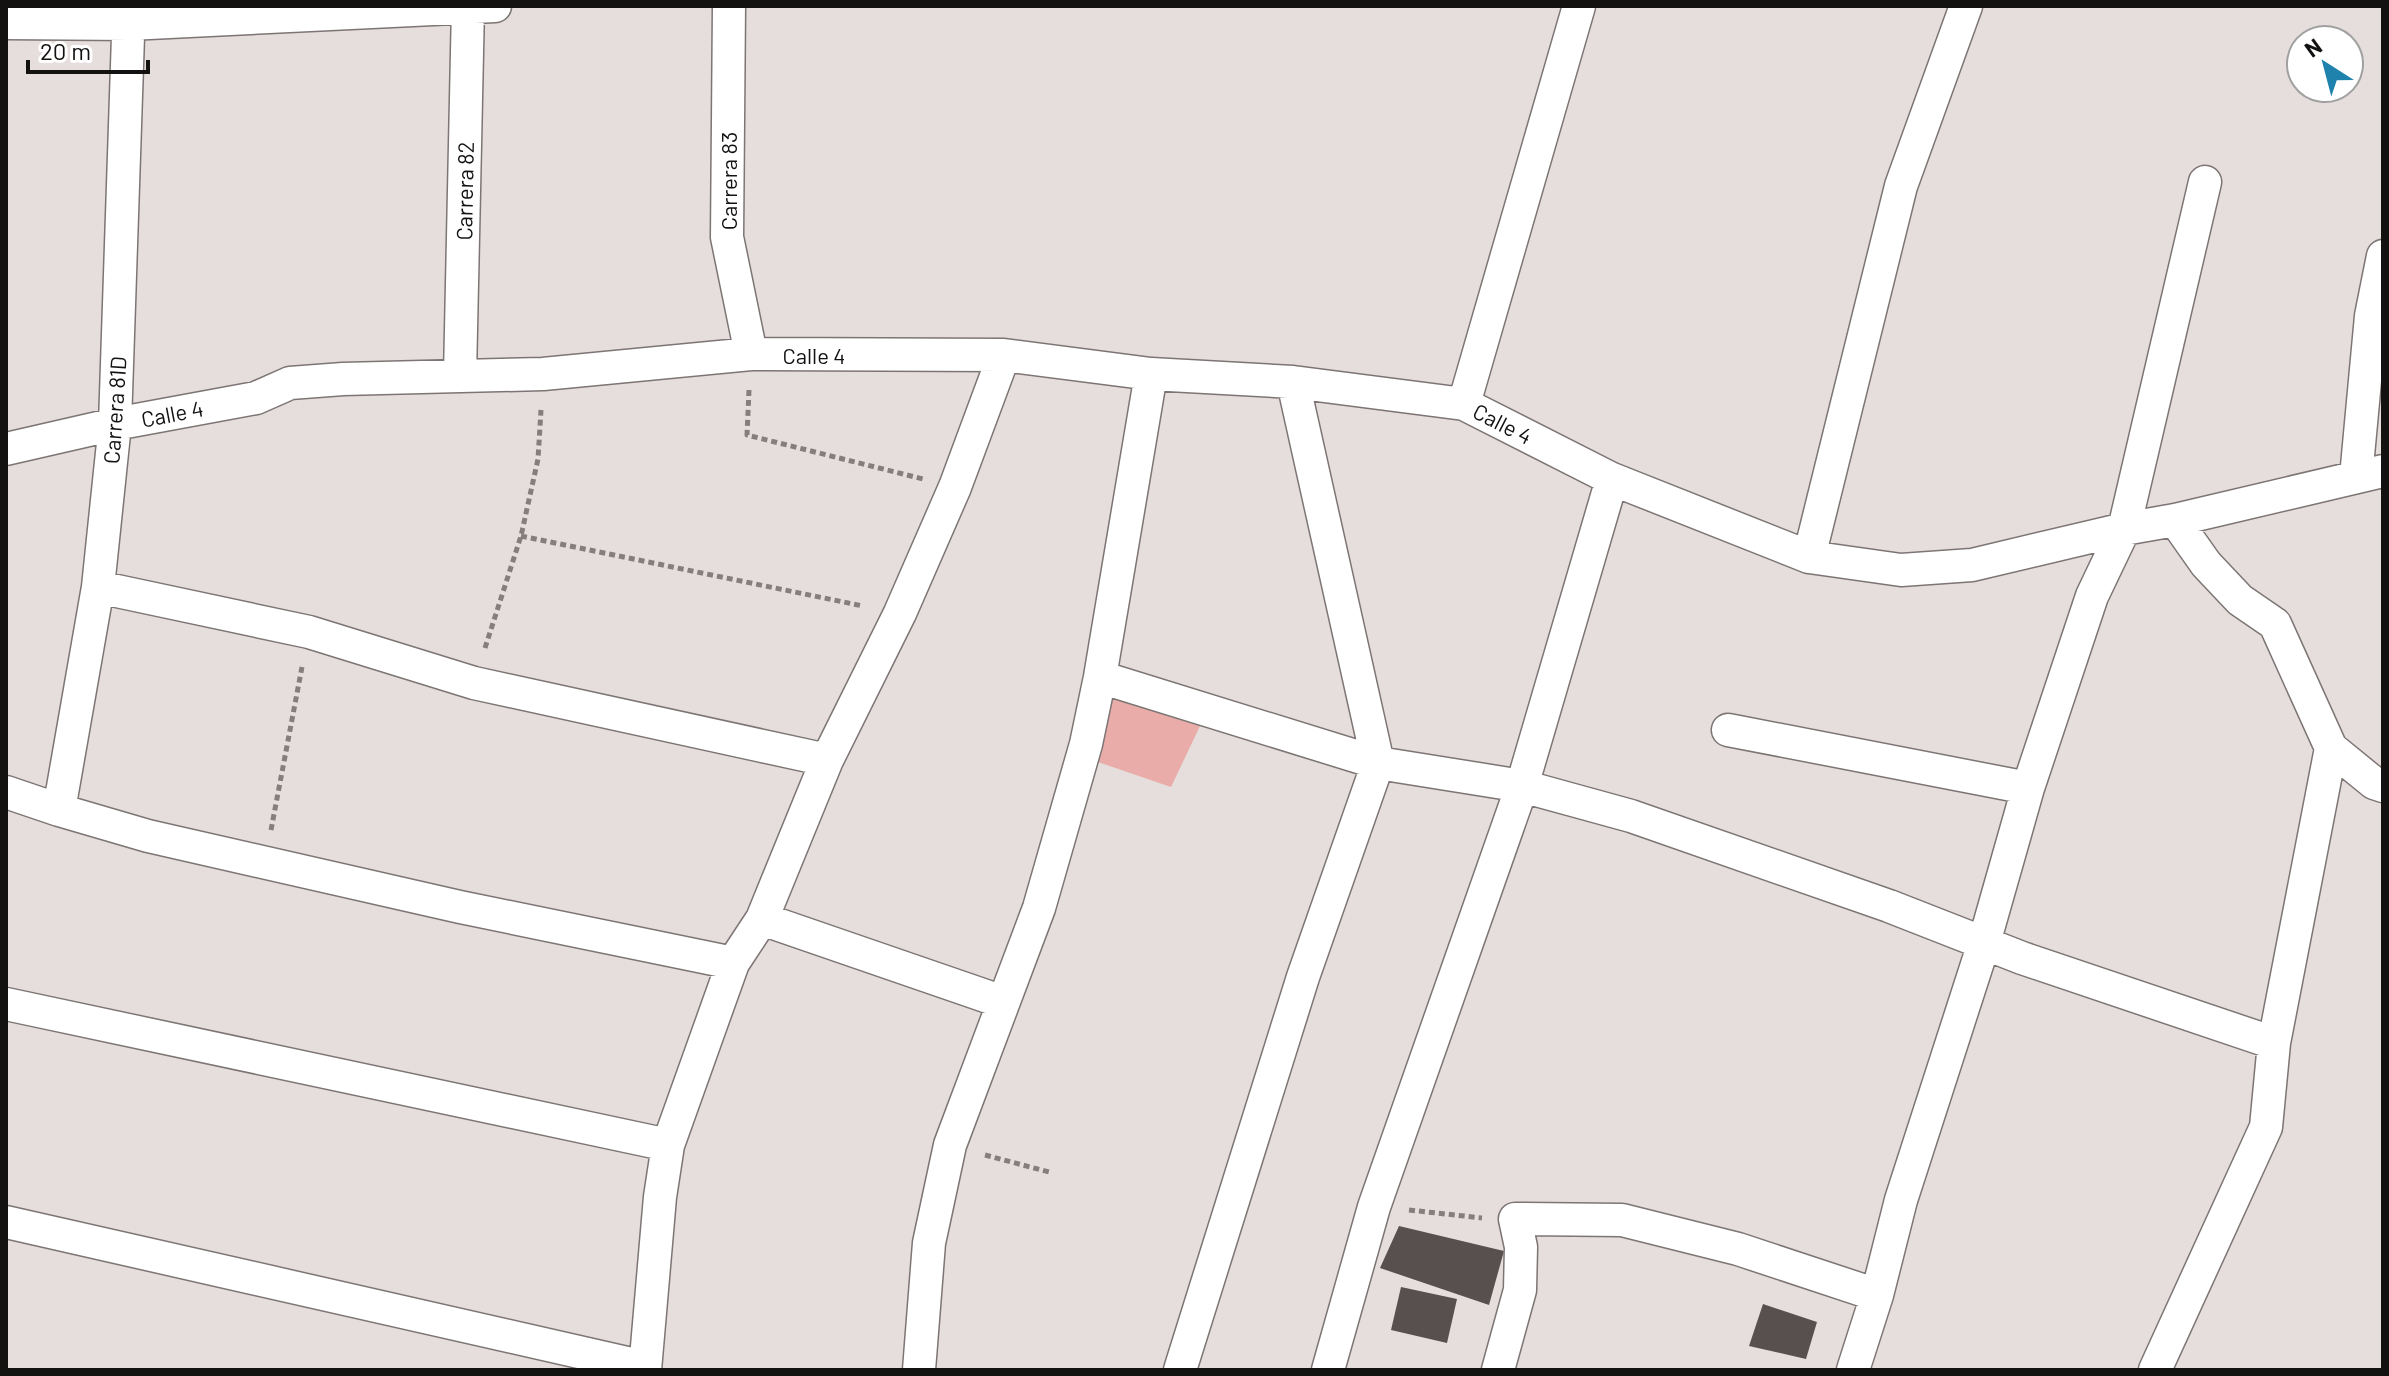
<svg xmlns="http://www.w3.org/2000/svg" width="2389" height="1376" font-family="Barlow,sans-serif">
	<style>
		.green { fill: #e9aca8 }
		.building { fill: #57504f }
		.lines { fill: none; stroke-linecap: round; stroke-linejoin: round }
		.street-casing { stroke: #7c7574; stroke-width: 35 }
		.path { stroke: #847f7e; stroke-width: 5; stroke-dasharray: 6 4; stroke-linecap: butt }
		.street { stroke: #fff; stroke-width: 32 }
		.labels { text-anchor: middle; dominant-baseline: central; stroke-width: 8; stroke-linejoin: round; paint-order: stroke }
		.street-label { font-size: 22px; fill: #141211; stroke: #fff }
	</style>
	<rect width="100%" height="100%" fill="#e6dedd"/>
	<path class="green" d="M1111,698L1200,726L1171,787L1095,761Z"/>
	<path class="building" d="M1399,1226L1504,1251L1489,1305L1380,1268Z
		M1401,1287L1457,1299L1447,1343L1391,1330Z
		M1763,1304L1817,1322L1806,1359L1749,1346Z"/>
	<g class="lines">
		<defs>
			<path id="street" d="M729,6L727,237L751,354
				M6,23L129,24L495,6
				M460,376L468,6
				M1464,404L1579,6
				M6,449L115,424L256,398L290,383L343,379L543,374L751,354L1004,355L1151,374L1293,382L1464,404L1612,479L1809,557L1901,570L1972,565L2124,529L2175,520L2383,471
				M2356,477L2371,316L2383,256
				M2175,520L2206,564L2240,600L2275,624L2331,748L2374,783L2383,786
				M1809,557L1901,186L1966,6
				M98,587L309,632L474,683L827,760
				M1100,677L1378,763L1522,786L1631,816L1889,906L2022,958L2274,1043
				M1728,730L2028,788
				M6,792L59,810L148,836L460,907L733,963
				M59,810L98,587L115,424L129,6
				M762,919L1003,1002
				M6,1004L668,1145
				M6,1222L645,1367
				M645,1370L660,1197L668,1145L733,963L762,919L827,760L900,613L955,487L1004,355
				M919,1370L929,1243L950,1145L1039,908L1086,744L1100,677L1151,374
				M1180,1370L1303,977L1378,763L1293,382
				M1328,1370L1374,1207L1522,786L1612,479
				M1498,1370L1520,1290L1521,1247L1515,1219L1622,1220L1738,1249L1877,1295
				M1853,1370L1877,1295L1901,1200L1984,943L2028,788L2092,596L2124,529L2205,182
				M2155,1370L2266,1127L2274,1043L2331,748"/>
		</defs>
		<use href="#street" class="street-casing"/>
		<path class="path" d="M749,390L747,435L923,479
			M521,536L863,606
			M485,648L521,536L538,459L541,410
			M271,830L302,667
			M985,1155L1049,1172
			M1409,1210L1482,1218"/>
		<use href="#street" class="street"/>
	</g>
	<g class="labels">
		<g class="street-label">
			<text transform="translate(728 181) rotate(-90)">Carrera 83</text>
			<text transform="translate(464 191) rotate(-89)">Carrera 82</text>
			<text x="814" y="355">Calle 4</text>
			<text transform="translate(114 410) rotate(-86)">Carrera 81D</text>
			<text transform="translate(172 413) rotate(-11)">Calle 4</text>
			<text transform="translate(1503 423) rotate(27)">Calle 4</text>
		</g>
	</g>
	<rect width="2389" height="1376" fill="none" stroke="#141211" stroke-width="16"/>
	<g transform="translate(2325 64) rotate(324)"><circle r="38" fill="#ffffff" stroke="#a1a0a0" stroke-width="2"/>
	<path d="M0-6L14 30L0 20L-14 30Z" fill="#1f82ac"/>
	<text y="-12" font-size="22" font-weight="bold" text-anchor="middle" fill="#141211">N</text>
	</g>
	<path d="M28 60v12h120v-12" fill="none" stroke="#141211" stroke-width="4"/>
	<text x="40" y="60" font-size="24" fill="#141211" stroke="#ffffff" stroke-width="6" paint-order="stroke">20 m</text>
</svg>
